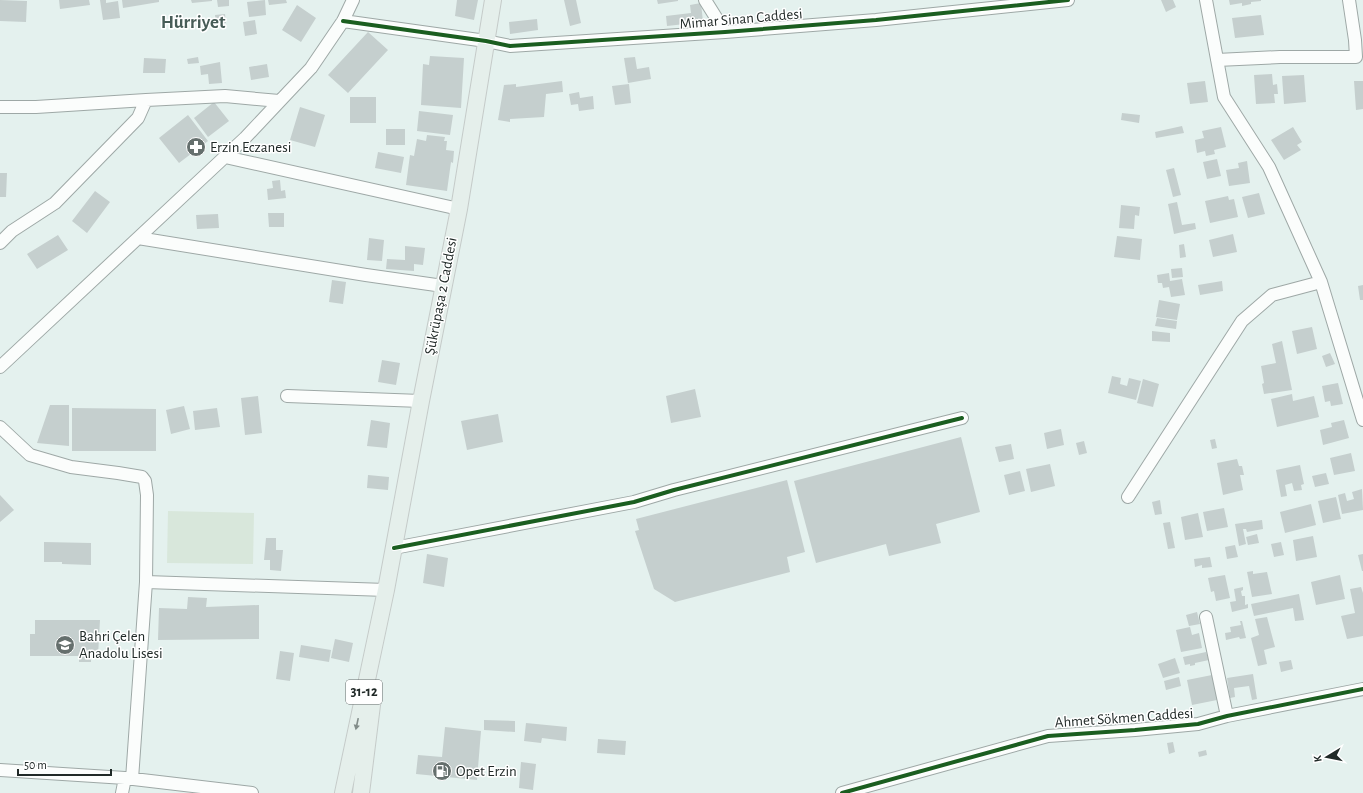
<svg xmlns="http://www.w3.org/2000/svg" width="1363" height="793" font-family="'Alegreya Sans',sans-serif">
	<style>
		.green { fill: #d8e7db }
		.building { fill: #c5cfce }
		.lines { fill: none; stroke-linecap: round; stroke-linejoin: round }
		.minor-casing { stroke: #9ea8a6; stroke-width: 14 }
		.major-casing { stroke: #c5cbc9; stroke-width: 18 }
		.minor { stroke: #fbfdfc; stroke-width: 12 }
		.major { stroke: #e5efeb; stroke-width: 16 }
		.cycleway-casing { stroke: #fff; stroke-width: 6 }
		.cycleway { stroke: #1b5e20; stroke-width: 4 }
		.oneway { fill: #828c89 }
		.labels { text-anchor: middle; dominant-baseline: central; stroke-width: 3; stroke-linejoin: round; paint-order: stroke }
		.shield { fill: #fff; stroke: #636968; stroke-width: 1 }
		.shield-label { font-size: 14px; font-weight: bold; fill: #202927 }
		.street-label { font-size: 15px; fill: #202927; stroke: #fff }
		.poi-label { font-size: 15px; fill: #202927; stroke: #fff; text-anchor: start }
		.district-label { font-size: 19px; font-weight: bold; fill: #475c57; stroke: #fff }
	</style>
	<rect width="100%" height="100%" fill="#e4f1ee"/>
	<path class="green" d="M168,511L254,513L253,564L167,563Z"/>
	<path class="building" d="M0,0L27,1L26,22L0,21Z
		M59,0H89L90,5L60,9Z
		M100,0H106V3L118,1L120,18L103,20Z
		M122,0H159V2L123,8Z
		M191,0H212V1L192,3Z
		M217,0H229V6L218,7Z
		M265,0L266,15L249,17L247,2Z
		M268,0H286L287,3L269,5Z
		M457,0H478L474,20L455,16Z
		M564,0H576L581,23L570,26Z
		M657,0H678V1L658,4Z
		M1161,0H1173L1176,7L1166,12Z
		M1229,0H1261V1L1251,2V4L1242,6V3L1230,5Z
		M701,3L703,22L667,26L666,16L691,13L690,5Z
		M297,5L316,18L301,42L282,30Z
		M225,14L226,23L216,24L215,15Z
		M1261,15L1264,35L1235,38L1232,18Z
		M537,19L538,30L510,34L509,22Z
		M255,20L257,34L245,36L243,22Z
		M368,32L388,50L348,93L328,75Z
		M430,56L464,58L461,108L421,105L423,64L429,65Z
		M198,57L199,63L188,64L187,59Z
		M635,57L637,69L649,67L651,79L628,83L624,58Z
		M144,58L166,59L165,73H143Z
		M220,62L222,83L209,84L208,74L201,75L200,66Z
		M267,64L269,77L251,80L249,67Z
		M1272,74L1273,85L1277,84L1278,94H1274L1275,103L1256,104L1254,75Z
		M1304,75L1306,102L1284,104L1282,76Z
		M562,81L563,92L546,94L544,117L510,119V122L498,120L504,85L516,84V87Z
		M1205,81L1208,102L1190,104L1187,83Z
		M1354,81H1363V109L1356,110Z
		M629,84L631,103L615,105L612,86Z
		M579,92L580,98L593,96L594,109L579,111L578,104L571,105L569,94Z
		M350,97H376V123H350Z
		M214,102L229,121L208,137L194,118Z
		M300,107L325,115L315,147L290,140Z
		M419,111L453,115L450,135L417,131Z
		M1122,113L1140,115L1139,123L1121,120Z
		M188,115L208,141L179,163L159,138Z
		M1182,126L1184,133L1156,138L1155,132Z
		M1221,127L1226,147L1214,150L1215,154L1206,156L1205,151L1197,153L1195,140L1204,138L1202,131Z
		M1293,127L1302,142L1297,145L1301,150L1284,160L1271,140Z
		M386,129H405V145H386Z
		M427,135L445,137L444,141H447L446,150L454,151L453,163L451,162L447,191L406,185L410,155L414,156L417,139L426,141Z
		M378,152L404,157L401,173L375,168Z
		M1217,159L1221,176L1207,179L1203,162Z
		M1247,161L1250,183L1229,186L1226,170L1239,168L1238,163Z
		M1174,168L1181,195L1173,197L1166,170Z
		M0,173H7L6,197H0Z
		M280,180L281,191L285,190L286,198L268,200L267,189L273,188L272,181Z
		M95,191L110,202L87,233L72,221Z
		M1259,193L1265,214L1248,218L1242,197Z
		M1228,196L1229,200L1234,199L1238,217L1210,223L1205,201Z
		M1177,202L1182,225L1195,223L1196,229L1174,234L1168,204Z
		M1121,205L1140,207L1139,216L1135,215L1134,229L1119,228Z
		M268,213H284V227H269Z
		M218,214L219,228L197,229L196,215Z
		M1233,234L1237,252L1213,257L1209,240Z
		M58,235L68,250L37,269L27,254Z
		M1117,236L1142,239L1140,260L1114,257Z
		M369,238L384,240L382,261L367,260Z
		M1184,244L1186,257L1180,258L1179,245Z
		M405,246L425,248L423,265L414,264V271L386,269L387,259L405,260Z
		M1182,268L1183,277L1172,278L1171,269Z
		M1169,273L1170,281L1182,279L1185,295L1171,297L1169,287L1163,288L1162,283H1158L1157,275Z
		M332,280L346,282L343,304L329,302Z
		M1222,281L1223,291L1200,295L1198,285Z
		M1363,285V300H1360L1358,286Z
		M1159,300L1180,304L1177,320L1156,317Z
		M1157,318L1177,321L1176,329L1155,326Z
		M1312,327L1317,349L1297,354L1292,331Z
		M1152,331L1170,333V342L1152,341Z
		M1282,341L1292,390L1264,394L1262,384L1264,383L1261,366L1276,363L1272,344Z
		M1330,353L1335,364L1326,367L1322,356Z
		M382,360L400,363L396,385L378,382Z
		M1112,376L1121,378L1120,384L1127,386L1129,378L1141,381L1136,400L1108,393Z
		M1143,379L1159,384L1153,407L1137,403Z
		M1338,383L1343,404L1331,406L1330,401L1325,402L1322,386Z
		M695,389L701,417L671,423L666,396Z
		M1292,394L1293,401L1314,396L1319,417L1277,427L1271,399Z
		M258,396L262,433L245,435L241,398Z
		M50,405H69V446L37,443Z
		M184,406L190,429L171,434L166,410Z
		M72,408L156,409V451H72Z
		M217,408L220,427L195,430L193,411Z
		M498,414L503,442L467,450L461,421Z
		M371,420L390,423L387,448L367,446Z
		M1344,420L1349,438L1323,445L1320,430L1332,427L1331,423Z
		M1061,429L1064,445L1047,449L1044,433Z
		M961,437L980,512L936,524L941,543L889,556L886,544L816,563L794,481Z
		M1215,439L1217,448L1212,449L1210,440Z
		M1084,441L1087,453L1079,455L1076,443Z
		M1011,444L1014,459L999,462L995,447Z
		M1351,453L1355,471L1334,475L1330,458Z
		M1237,459L1239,466H1242L1244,475H1240L1243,490L1223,495L1217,463Z
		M1050,464L1055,486L1031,492L1026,469Z
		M1300,465L1304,484L1301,485L1302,490L1294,491L1292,483L1285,485L1287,496L1281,497L1276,470Z
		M1020,471L1025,491L1009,495L1004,475Z
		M1326,473L1329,484L1315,487L1312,476Z
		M368,475L389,477L388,490L367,488Z
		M787,480L805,552L787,557L790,572L675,602L654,589L635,531L639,530L636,519Z
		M1362,489L1363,510L1342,514L1338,495L1345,493L1347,501L1354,499L1352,492Z
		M0,495L14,510L0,522Z
		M1336,497L1341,519L1323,523L1318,501Z
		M1160,500L1162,514L1155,515L1152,502Z
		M1311,504L1316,525L1285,533L1280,512Z
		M1224,508L1228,527L1207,531L1203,512Z
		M1198,513L1203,537L1185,540L1181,517Z
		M1262,520L1263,529L1247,532L1246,529H1243L1246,544L1239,546L1235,524Z
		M1170,522L1175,548L1168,549L1163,523Z
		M1257,534L1259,543L1248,545L1246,537Z
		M1313,536L1317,557L1296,561L1293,540Z
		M266,538H276V550H283L281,571L270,570V560H264Z
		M44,542L91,543V565L62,564V562H44Z
		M1281,542L1284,555L1274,557L1271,544Z
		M1235,545L1238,557L1227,559L1225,547Z
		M427,554L448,558L444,587L423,583Z
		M1363,554V571H1362L1358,555Z
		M1210,557L1212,567L1202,568V565L1195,567L1194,559Z
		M1253,571V574L1267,572L1272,594L1252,597L1247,572Z
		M1225,575L1230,598L1216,601L1214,591L1211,592L1208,578Z
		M1340,575L1345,599L1316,605L1311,582Z
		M1243,587V590L1241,591L1242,596H1245V605L1248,604V608L1232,612L1230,602L1236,601L1234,589Z
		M1361,587L1363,593V636L1347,639L1341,616L1355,613L1350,589Z
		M1299,594L1304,620L1295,621L1293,608L1254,616L1251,604Z
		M188,597L207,598L206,607L259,605V639L158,640L159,608L187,609Z
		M1197,612L1200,624L1189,626L1186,615Z
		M1267,617L1275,647L1264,650L1267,664L1258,666L1251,638L1259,635L1255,619Z
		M35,620H100L98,656H91V662H79V656H30V634H35Z
		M1240,621H1242L1246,638L1240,639L1239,637L1226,640L1225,633L1231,632L1230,627L1241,625Z
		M1190,627L1192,635L1199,633L1202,648L1181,652L1176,630Z
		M335,639L353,643L349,662L331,658Z
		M301,645L331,650L329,662L299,657Z
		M280,651L294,653L290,681L276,679Z
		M1206,652L1209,660L1195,663V665L1190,666V664L1185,665L1183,657Z
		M1175,658L1180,673L1163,678L1158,664Z
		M1291,660L1293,669L1281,672L1279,662Z
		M1253,674L1257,699L1252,700L1249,686L1234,688L1235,697L1230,698L1227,678Z
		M1212,675L1217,700L1192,705L1187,680Z
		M1179,677L1181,686L1166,690L1164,681Z
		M484,720L515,721V732L484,730Z
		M526,723L567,727L566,741L542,738L541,743L524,741Z
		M445,727L481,731L477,780L416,774L418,755L442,757Z
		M598,739L626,741L625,755L597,753Z
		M1173,742L1175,752L1169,754L1167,743Z
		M1206,750L1207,755L1199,757L1198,752Z
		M521,762L536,764L533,790L519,788Z"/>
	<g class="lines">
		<defs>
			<path id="minor" d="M705,0L725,32
				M1206,0L1224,97L1269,167L1321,282L1363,420
				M343,21L486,41L510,46L725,32L876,20L1068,0
				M1217,60L1280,57H1356L1355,40L1349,0
				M0,107H36L146,100L225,96L279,101
				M225,157L459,209
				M138,238L366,275L443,286
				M0,243L12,231L55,203L138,118L146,100
				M0,367L245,138L311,68L343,21L353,0
				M287,396L421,401
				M0,427L30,455L71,467L118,473L142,477L145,481L147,495L146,582L132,779
				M1128,497L1242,321L1272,295L1321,282
				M394,548L634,502L674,490L962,418
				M146,582L386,590
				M1206,617L1227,716
				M0,770L125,778L252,793
				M122,793L125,778
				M842,793L1048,736L1135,730L1198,724L1227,716L1363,689"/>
			<path id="major" d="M343,793L386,590L421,401L459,209L493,0
				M361,793L373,697"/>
		</defs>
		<use href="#minor" class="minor-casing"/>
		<use href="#major" class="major-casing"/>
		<use href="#minor" class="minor"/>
		<use href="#major" class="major"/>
		<defs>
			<path id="cycleway" d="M343,21L486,41L510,46L725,32L876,20L1068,0
				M394,548L634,502L674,490L962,418
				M842,793L1048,736L1135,730L1198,724L1227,716L1363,689"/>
		</defs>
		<use href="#cycleway" class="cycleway-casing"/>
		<use href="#cycleway" class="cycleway"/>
	</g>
	<defs><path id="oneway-solid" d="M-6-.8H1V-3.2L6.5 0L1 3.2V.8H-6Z"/></defs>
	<use class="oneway" href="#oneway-solid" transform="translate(357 724) rotate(102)"/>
	<defs>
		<symbol id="pharmacy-disc" viewBox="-11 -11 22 22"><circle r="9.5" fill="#656f6d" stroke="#fff"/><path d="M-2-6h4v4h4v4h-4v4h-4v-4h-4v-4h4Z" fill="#fff"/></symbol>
		<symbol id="school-disc" viewBox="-11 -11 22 22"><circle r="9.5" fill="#656f6d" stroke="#fff"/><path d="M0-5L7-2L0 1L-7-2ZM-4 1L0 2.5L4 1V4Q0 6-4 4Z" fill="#fff"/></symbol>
		<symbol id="fuel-disc" viewBox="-11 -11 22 22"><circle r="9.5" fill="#656f6d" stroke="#fff"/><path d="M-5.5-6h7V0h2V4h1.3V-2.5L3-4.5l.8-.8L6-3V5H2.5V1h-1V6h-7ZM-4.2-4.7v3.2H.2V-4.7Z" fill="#fff"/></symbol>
	</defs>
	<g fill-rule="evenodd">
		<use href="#pharmacy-disc" x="185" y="136" width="22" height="22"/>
		<use href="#school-disc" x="54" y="634" width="22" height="22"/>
		<use href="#fuel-disc" x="431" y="760" width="22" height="22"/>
	</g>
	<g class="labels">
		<rect class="shield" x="346" y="680" width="36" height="24" rx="3"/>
		<g class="shield-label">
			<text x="364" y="692">31-12</text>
		</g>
		<g class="street-label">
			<text transform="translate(741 19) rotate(-5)">Mimar Sinan Caddesi</text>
			<text transform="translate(441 296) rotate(-79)">Şükrüpaşa 2 Caddesi</text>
			<text transform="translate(1124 718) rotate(-4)">Ahmet Sökmen Caddesi</text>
		</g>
		<g class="poi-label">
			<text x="210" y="147">Erzin Eczanesi</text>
			<text x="79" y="636">Bahri Çelen<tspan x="79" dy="17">Anadolu Lisesi</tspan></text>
			<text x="456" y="771">Opet Erzin</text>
		</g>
		<g class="district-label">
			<text x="193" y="22">Hürriyet</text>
		</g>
	</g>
	<g transform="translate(1327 757) rotate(260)" stroke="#ffffff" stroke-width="3" paint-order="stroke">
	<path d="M0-3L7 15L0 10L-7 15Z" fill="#202927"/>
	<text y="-6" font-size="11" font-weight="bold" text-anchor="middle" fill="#202927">K</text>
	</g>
	<path d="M18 769v6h93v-6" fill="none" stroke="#202927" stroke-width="2"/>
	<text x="24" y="769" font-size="12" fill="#202927" stroke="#ffffff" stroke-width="3" paint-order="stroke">50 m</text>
</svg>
